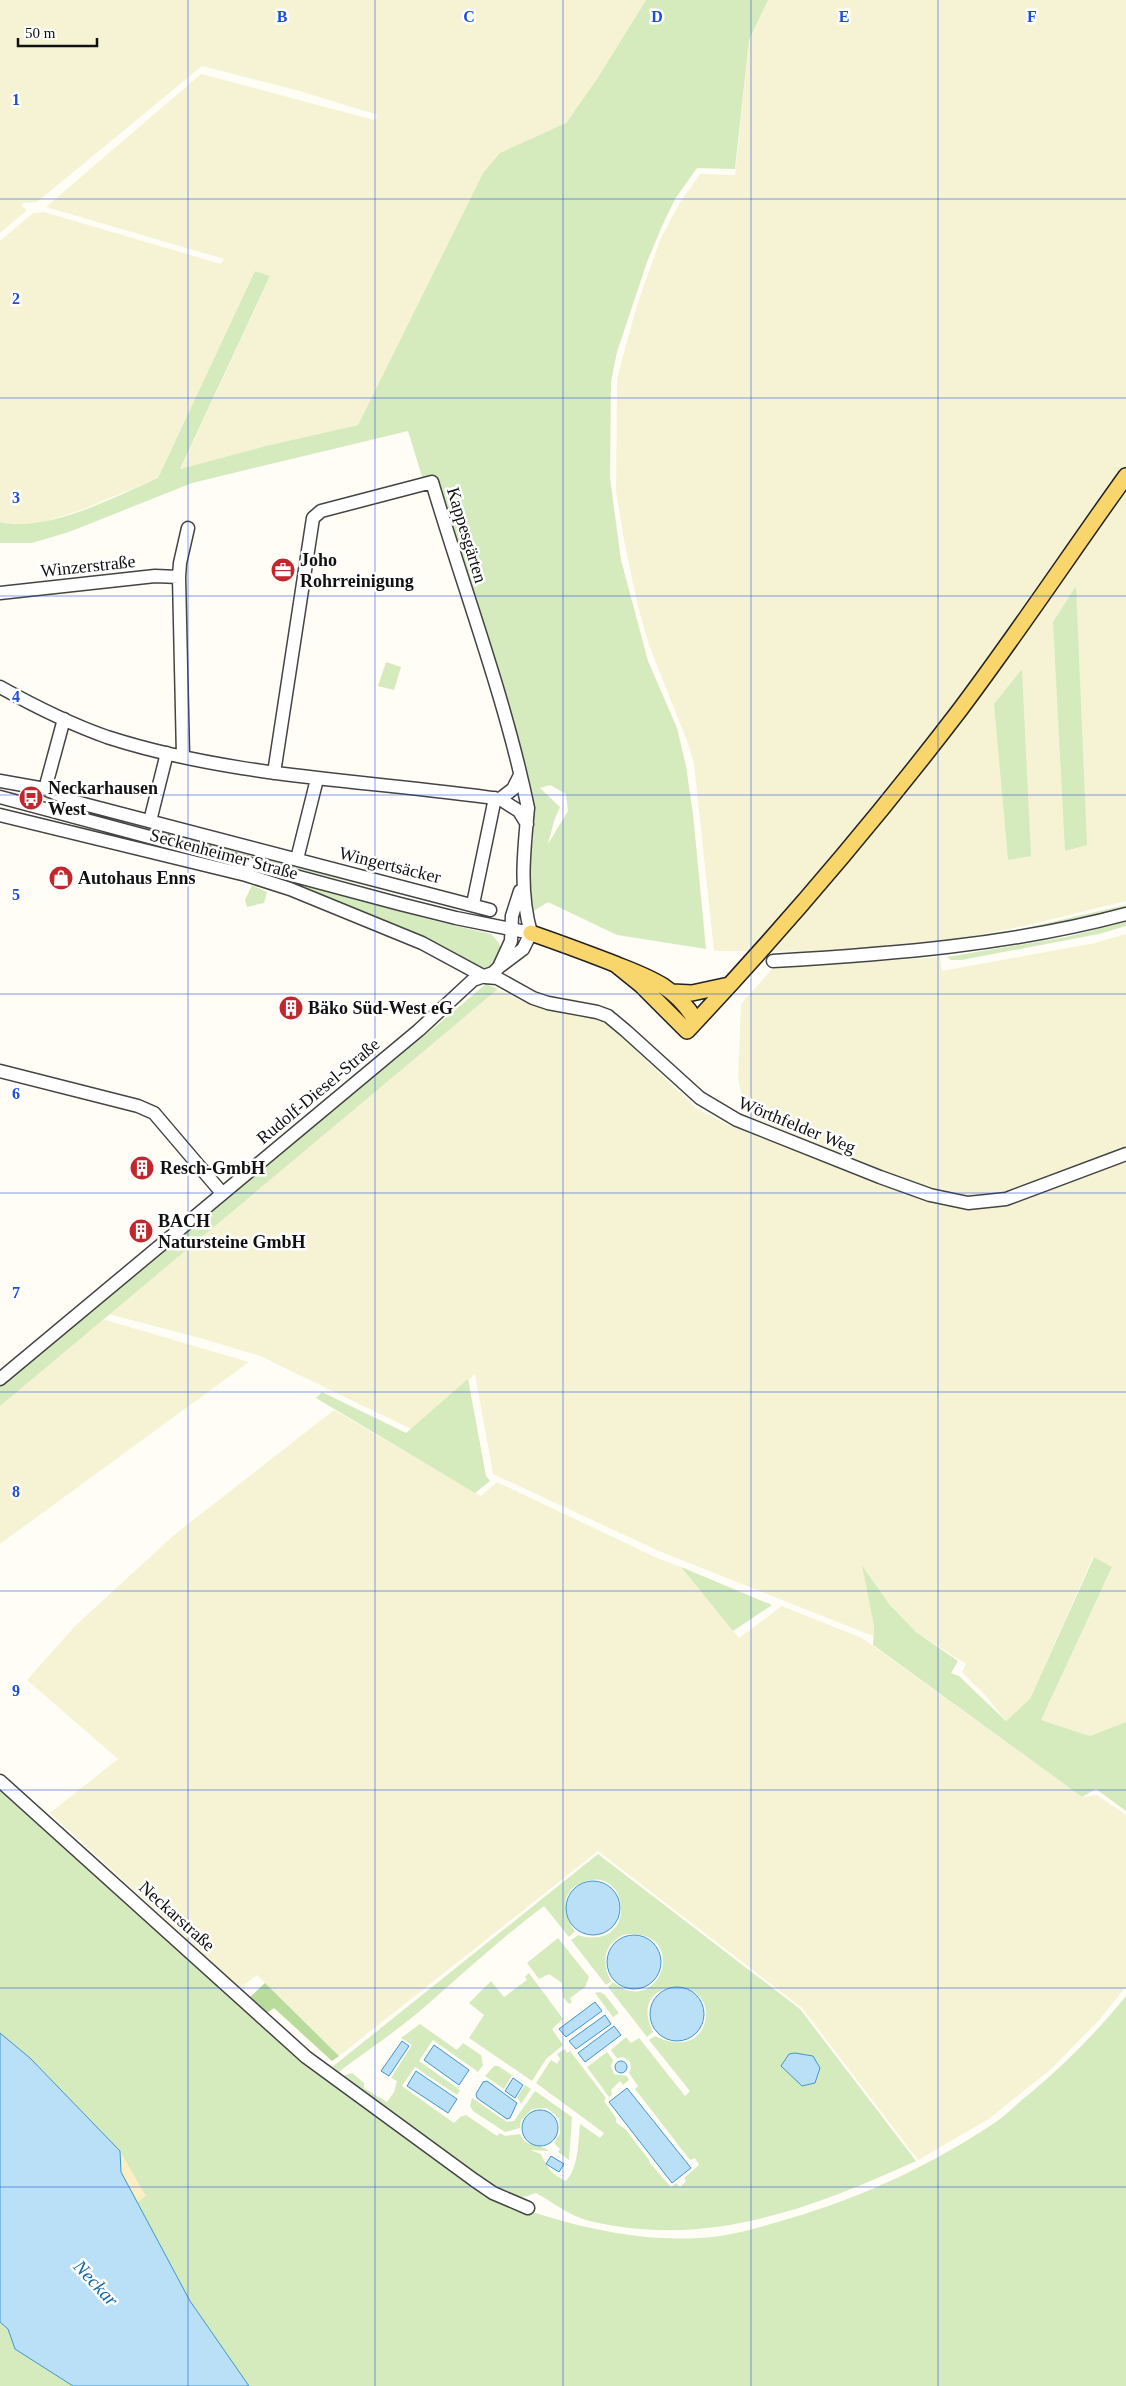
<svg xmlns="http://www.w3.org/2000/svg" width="1126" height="2386" font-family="Georgia,serif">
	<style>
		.farmland { fill: #f6f3d4 }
		.green { fill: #d5ebbd; fill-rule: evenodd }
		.forest { fill: #b9dc9c }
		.sand { fill: #fbeec1 }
		.water { fill: #b9e0f7; stroke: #3f96cf }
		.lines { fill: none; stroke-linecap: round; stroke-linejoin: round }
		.minor-casing { stroke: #444; stroke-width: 15 }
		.major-casing { stroke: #222; stroke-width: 18 }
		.minor { stroke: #fff; stroke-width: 12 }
		.major { stroke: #f9d66b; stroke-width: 15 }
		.grid { fill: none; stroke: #1d4ed8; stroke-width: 1; stroke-opacity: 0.55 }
		.labels { text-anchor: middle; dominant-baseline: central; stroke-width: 5; stroke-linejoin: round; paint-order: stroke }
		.street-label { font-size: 18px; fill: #111; stroke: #fff }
		.poi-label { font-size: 18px; font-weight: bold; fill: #111; stroke: #fff; text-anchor: start }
		.water-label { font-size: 19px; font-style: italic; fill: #1768a6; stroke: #fff }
		.grid-label { font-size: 16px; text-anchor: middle; font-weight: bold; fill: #1d4ed8; stroke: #fff; stroke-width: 5; stroke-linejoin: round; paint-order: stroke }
	</style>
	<rect width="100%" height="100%" fill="#fffdf5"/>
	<path class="farmland" d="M0,0H646L597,79L566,123L536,137L483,173L358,425L270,445L180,470L270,277L255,271L158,478L81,510L41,523L24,525L0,522V241L33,213L44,212L221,264L224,259L46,207L201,74L374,120L378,115L296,90L202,66L37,202L23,203L21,206L26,209V211L0,233Z
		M768,0H1126V901L1024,926L937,943L846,952L714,951L694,764L687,741L649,645L638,607L624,540L616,491L617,379L636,308L660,240L679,204L700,174L735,175L749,40Z
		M1126,934V1150L1002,1197L965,1201L854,1162L746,1115L738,1079L741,1004L772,969L940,957L942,971L1095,943Z
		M498,989L522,1001L587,1014L606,1022L697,1109L733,1127L839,1167L961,1208L976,1209L1008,1202L1126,1158V1722L1090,1736L1041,1720L1112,1567L1093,1557L1030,1699L1006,1721L985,1695L962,1672L966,1664L916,1632L889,1604L863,1566L874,1626L873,1636L659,1551L493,1474L475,1374L411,1429L260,1356L200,1338L108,1314Z
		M102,1319L249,1362L0,1544V1406Z
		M334,1410L481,1496L497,1482L657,1558L681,1567L739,1638L782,1606L862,1638L1082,1797L1097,1795L1126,1815V1987L1099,2020L1051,2069L989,2119L918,2160L802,2008L598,1851L339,2056L257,1975L240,1988L50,1813L118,1759L27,1680L75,1626L174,1535Z"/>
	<path class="green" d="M646,0H768L749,40L735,169L697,168L675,199L662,226L647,262L617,352L611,382L610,478L621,560L648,661L677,728L686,766L693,814L706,949L617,935L548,902L532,912L525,890L533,840L532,808L470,584L435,477L423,480L408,431L192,483L69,532L32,543H0V522C48,533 114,497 158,478L255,271L270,276L180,469L270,445L358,425L483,173L500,153L566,123L597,79ZM550,785L566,794L568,811L548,844L554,821L560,807L540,788Z
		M1076,586L1087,845L1065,851L1053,622Z
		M386,662L401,667L394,690L378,686Z
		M1022,669L1031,856L1008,860L994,704Z
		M44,797L471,907L470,911L190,843L49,803Z
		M75,825L253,870L435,921L491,934L499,943L501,950L499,957L488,972L425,937L348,909L63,828Z
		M252,885L267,892L264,903L247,907L245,900Z
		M1126,905V910L1100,917L948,942L949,939L1021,929Z
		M1126,922V926L1099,934L961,960H951L947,957L1066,937Z
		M486,984L498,989L0,1406V1383C61,1342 114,1290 170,1244C275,1157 382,1072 486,984Z
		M468,1379L486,1476L490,1481L475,1493L316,1398L322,1392L406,1433Z
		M1094,1557L1112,1567L1041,1720L1090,1736L1126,1722V1811L1096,1789L1082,1797L873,1645L874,1626L862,1565L889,1604L916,1632L958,1661L951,1673L959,1676L1006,1721L1030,1699Z
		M681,1567L772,1605L733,1631Z
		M0,1787L238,2001L499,2200C562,2224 631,2242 698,2238C730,2237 761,2227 791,2218C863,2197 933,2164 996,2122C1007,2114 1017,2104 1028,2095C1064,2065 1096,2033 1126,1996V2386H0Z
		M598,1854L800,2009L916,2161C811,2209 703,2250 586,2220C569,2215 552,2202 536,2193C532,2194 526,2197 522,2197C501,2198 366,2096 340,2077L352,2073L364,2083V2088L387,2102L394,2092L397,2081L391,2078L412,2045L401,2038L420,2024L457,2050L463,2043L481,2055L483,2065L478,2072L433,2040L419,2061L460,2090L457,2095L415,2067L402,2086L454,2123L460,2117L466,2115L497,2136L500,2133L505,2136L520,2134C526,2149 540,2143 549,2151L530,2150L541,2154C547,2168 552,2175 566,2181C579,2167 578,2142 580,2124L600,2138L604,2133L536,2083L551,2060L557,2064L560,2059L557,2054L565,2049L567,2053L570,2051L606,2098L604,2101L616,2118V2122L626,2130L649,2160L650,2163L671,2187L676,2183L680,2187L686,2181L684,2178L699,2165L695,2158L690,2160L635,2089L638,2086L629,2073L631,2068L630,2062L623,2057L617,2058L611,2050L626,2037L631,2043L639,2038L685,2096L690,2091L649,2040L655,2036C672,2045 696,2047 704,2025C721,1974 624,1973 653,2032L647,2037L608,1987L613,1982C656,2017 685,1944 641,1935C633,1933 626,1933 619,1937C603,1946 602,1966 611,1981L606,1985L571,1940L578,1935C639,1954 631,1861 581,1883C559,1892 563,1917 575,1931L569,1937L544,1906C504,1936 467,1970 429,2003C400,2029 368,2050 337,2073L331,2068Z
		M558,1938L589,1977L585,1987L570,1998L572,2002L569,2004L563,1997L562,1983L549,1974L539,1979L527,1963Z
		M529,1973L563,2019L552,2029L563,2045L546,2059L532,2081L469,2038L484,2015L469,2003L491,1981L504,1997L527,1980L525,1977Z
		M600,1992L605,1995L619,2013L613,2017L595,1993Z
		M607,2052L613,2060L611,2066L614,2074L627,2076L629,2080L623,2085L620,2081L611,2090L612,2095L609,2097L587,2067Z
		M494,2066H498L512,2075L504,2089L485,2076Z
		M525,2085L531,2089L521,2104L517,2097Z
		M535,2091L572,2117L569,2160L558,2152L560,2149L554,2143L560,2133L559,2118L547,2108L532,2109L521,2120L520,2128L505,2132L473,2111L470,2106L472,2098L507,2122L514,2121Z"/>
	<path class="forest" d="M265,1983L339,2056L332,2061L274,2008L264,2015L248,1999Z"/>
	<path class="sand" d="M120,2151L146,2196L138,2202L121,2172Z"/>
	<path class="water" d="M566 1908a27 27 0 1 1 54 0a27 27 0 1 1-54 0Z
		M607 1962a27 27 0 1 1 54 0a27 27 0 1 1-54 0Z
		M650 2014a27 27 0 1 1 54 0a27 27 0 1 1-54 0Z
		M595,2002L602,2011L566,2037L559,2029Z
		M605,2015L611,2024L576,2049L569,2041Z
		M614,2026L621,2035L585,2062L578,2053Z
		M0,2033L30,2058L120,2151L121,2172L190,2301L249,2386H73L15,2349L8,2329L0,2322Z
		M402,2041L409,2046L389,2076L381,2071Z
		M434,2045L469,2070L459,2085L424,2060Z
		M795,2053L813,2056L820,2068L815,2083L802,2086L781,2066L789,2054Z
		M615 2067a6 6 0 1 1 12 0a6 6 0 1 1-12 0Z
		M416,2071L457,2099L448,2113L407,2086Z
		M513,2078L523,2085L515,2098L505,2091Z
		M487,2081L517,2103L510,2118L507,2119L477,2098L476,2094L483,2082Z
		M627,2088L691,2168L672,2183L609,2102Z
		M522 2128a18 18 0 1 1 36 0a18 18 0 1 1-36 0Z
		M551,2156L564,2164L559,2172L546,2164Z"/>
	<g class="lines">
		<defs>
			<path id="minor" d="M179,577L180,563L188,528
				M0,593L155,576L179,577L183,756
				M0,687C34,706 70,724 107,737C234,778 368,780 500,799L519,811L527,824
				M274,773L313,518L321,511L432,482C464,590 505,697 528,808C524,851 519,891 531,933
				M0,781L45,789L76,802L490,910
				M45,789L64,719
				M0,797L400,904L456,918L531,933
				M500,799L513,789L520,775
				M0,815L246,875L290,889L422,943L485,977L497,978L533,998L548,1003L597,1012L608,1016L626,1031L700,1098L737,1120L880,1177L930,1195L968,1203L1006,1199L1126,1154
				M150,821L167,753
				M297,859L317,779
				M473,904L495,798
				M773,961C892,954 1010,945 1126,914
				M499,967L523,949L531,933
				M0,1071L138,1106L154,1113L222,1193
				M0,1379L419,1030L473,980L493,973L499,967L511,941L512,916L520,891
				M0,1781L306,2057L474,2180L493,2193L528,2208"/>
			<path id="major" d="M531,933C557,942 584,952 610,962C647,977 674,984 696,1021
				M615,964L641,985L687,1031C783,929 874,822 959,711C1017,634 1070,554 1126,476
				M672,992L692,993L729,985"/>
		</defs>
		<use href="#minor" class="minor-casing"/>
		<use href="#major" class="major-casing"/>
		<use href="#minor" class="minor"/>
		<use href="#major" class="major"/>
	</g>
	<path class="grid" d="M188,0V2386M375,0V2386M563,0V2386M751,0V2386M938,0V2386M0,199H1126M0,398H1126M0,596H1126M0,795H1126M0,994H1126M0,1193H1126M0,1392H1126M0,1591H1126M0,1790H1126M0,1988H1126M0,2187H1126"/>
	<defs>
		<symbol id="office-disc" viewBox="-11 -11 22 22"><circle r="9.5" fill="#c4262e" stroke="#fff"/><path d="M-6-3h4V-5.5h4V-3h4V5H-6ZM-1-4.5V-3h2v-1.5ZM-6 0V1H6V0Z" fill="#fff"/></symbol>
		<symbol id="bus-disc" viewBox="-11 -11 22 22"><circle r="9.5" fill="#c4262e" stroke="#fff"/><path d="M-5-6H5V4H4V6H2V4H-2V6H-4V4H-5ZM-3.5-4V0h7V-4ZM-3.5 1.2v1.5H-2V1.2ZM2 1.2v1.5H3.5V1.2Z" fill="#fff"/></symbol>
		<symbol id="shop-disc" viewBox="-11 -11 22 22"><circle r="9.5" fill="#c4262e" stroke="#fff"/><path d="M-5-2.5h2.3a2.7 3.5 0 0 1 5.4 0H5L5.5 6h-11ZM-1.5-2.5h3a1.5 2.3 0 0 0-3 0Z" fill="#fff"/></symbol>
		<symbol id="building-disc" viewBox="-11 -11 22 22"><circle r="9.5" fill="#c4262e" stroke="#fff"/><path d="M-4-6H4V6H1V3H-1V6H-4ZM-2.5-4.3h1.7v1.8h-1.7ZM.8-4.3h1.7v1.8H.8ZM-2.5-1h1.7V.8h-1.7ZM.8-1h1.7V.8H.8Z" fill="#fff"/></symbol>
	</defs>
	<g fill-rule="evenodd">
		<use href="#office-disc" x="269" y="556" width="28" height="28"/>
		<use href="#bus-disc" x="17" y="784" width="28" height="28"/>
		<use href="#shop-disc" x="47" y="864" width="28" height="28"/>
		<use href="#building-disc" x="277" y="994" width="28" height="28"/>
		<use href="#building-disc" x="128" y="1154" width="28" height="28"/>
		<use href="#building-disc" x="127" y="1217" width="28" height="28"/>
	</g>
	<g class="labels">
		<g class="street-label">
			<text transform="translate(467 535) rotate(73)">Kappesgärten</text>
			<text transform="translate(88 566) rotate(-6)">Winzerstraße</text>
			<text transform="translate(224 854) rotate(15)">Seckenheimer Straße</text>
			<text transform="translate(390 865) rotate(14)">Wingertsäcker</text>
			<text transform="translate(318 1091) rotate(-40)">Rudolf-Diesel-Straße</text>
			<text transform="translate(797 1125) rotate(22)">Wörthfelder Weg</text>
			<text transform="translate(177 1916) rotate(42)">Neckarstraße</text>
		</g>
		<g class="poi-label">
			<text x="300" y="560">Joho<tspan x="300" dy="21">Rohrreinigung</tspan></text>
			<text x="48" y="788">Neckarhausen<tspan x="48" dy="21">West</tspan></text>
			<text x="78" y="878">Autohaus Enns</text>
			<text x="308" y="1008">Bäko Süd-West eG</text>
			<text x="160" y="1168">Resch-GmbH</text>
			<text x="158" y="1221">BACH<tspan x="158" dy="21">Natursteine GmbH</tspan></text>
		</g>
		<g class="water-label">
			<text transform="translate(96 2283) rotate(47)">Neckar</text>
		</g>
	</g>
	<g class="grid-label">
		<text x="282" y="22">B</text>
		<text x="469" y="22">C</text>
		<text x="657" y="22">D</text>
		<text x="844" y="22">E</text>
		<text x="1032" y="22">F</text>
		<text x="16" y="105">1</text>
		<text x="16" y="304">2</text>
		<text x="16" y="503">3</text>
		<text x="16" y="702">4</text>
		<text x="16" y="900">5</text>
		<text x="16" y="1099">6</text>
		<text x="16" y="1298">7</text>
		<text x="16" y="1497">8</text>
		<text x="16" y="1696">9</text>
	</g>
	<path d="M18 38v8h79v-8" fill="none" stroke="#111111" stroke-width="2.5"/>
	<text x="25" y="38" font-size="15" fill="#111111" stroke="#ffffff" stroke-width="4" paint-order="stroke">50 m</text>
</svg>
